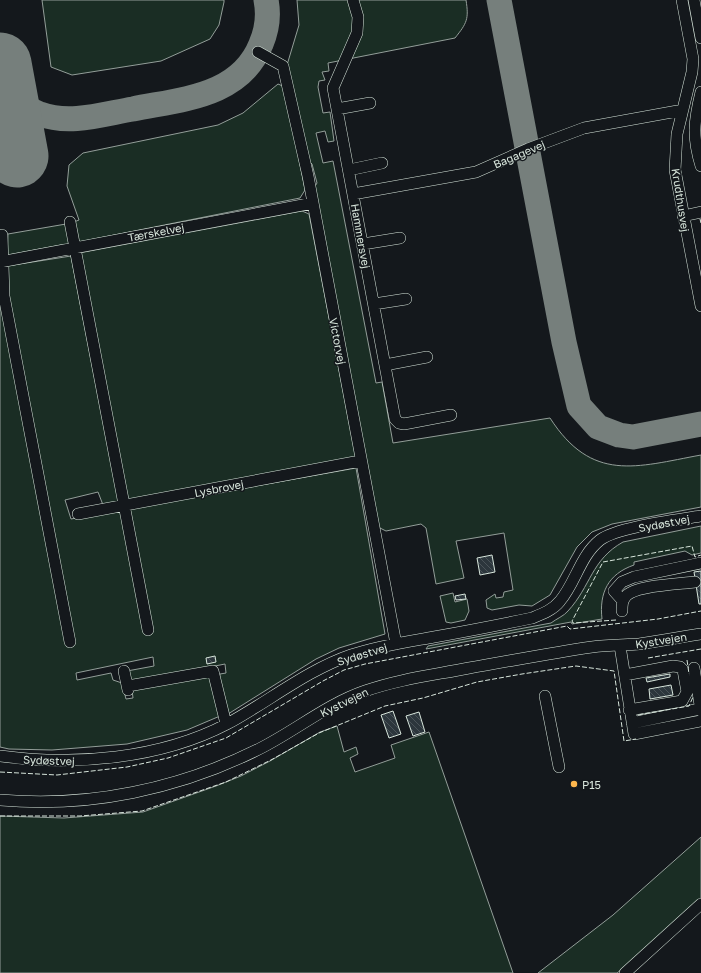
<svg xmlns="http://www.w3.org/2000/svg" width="701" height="973" font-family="'Golos Text',sans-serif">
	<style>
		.green { fill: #1a2d24; stroke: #939e99 }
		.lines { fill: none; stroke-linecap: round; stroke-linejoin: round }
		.taxiway { stroke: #767f7c; stroke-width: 25 }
		.runway { stroke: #767f7c; stroke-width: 63 }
		.building { fill: url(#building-back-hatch); stroke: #d8e6dc }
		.minor-casing { stroke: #d8e6dc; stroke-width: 12 }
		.minor { stroke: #14181c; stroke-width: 11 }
		.fence { stroke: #d8e6dc; stroke-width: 1; stroke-dasharray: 5 2; stroke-linecap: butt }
		.poi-dot { fill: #ffb74d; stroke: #14181c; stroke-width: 1.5 }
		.labels { text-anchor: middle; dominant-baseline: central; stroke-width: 3; stroke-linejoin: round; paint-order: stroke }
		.street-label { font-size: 11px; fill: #d8e6dc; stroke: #14181c }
		.poi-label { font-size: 11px; fill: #d8e6dc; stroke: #14181c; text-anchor: start }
	</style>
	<defs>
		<pattern id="building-back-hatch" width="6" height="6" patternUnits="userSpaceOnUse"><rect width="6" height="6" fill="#2c363c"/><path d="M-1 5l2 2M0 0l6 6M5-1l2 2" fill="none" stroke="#4a5358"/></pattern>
	</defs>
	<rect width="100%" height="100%" fill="#14181c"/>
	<path class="green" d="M42,0H224V2L219,25L210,39L161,61L72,75L51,67Z
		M297,0H466C469,19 467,23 455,38L328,63L329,71L322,72L325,80L319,81L318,87L323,113L330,112L334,141L328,142L325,131L316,133L323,163L333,161L376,383L382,382L393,443L550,418C592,483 636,467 701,455V507L612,524L592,532L577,547L550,595L532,606L519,605L492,610L487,608L486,600L495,594L496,598L503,597L504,592L513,590L504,533L456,541L464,578L436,584L426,528L421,524L386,531L378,527L314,188L317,183L312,164L308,160L287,65L299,25Z
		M278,84L285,87L305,190L300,198L79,242L74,222L79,220L67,186L69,165L83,153L218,125L243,113Z
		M302,211L309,214L356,458L127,501L79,253Z
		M66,224L71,243L7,255L8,234Z
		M71,256L119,504L103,505L98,492L65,500L71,519L356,468L385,634L339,648L316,659L228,714L219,680L220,674L226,673L225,664L130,683L127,671L154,666L153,657L76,673L77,680L111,673L113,680L122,683L126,699L133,698L132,690L211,676L220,716L187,730L127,744L52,750L9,749L0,747V297H8L7,266Z
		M701,526V553L692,555L685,551L634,562V565C608,574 599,593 602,619L572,624L571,622L426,649L428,646L551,623C556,619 564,616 568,611C591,586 591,560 623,542Z
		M453,593L455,602L467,599L469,611L465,620L451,623L446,622L440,596Z
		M337,726L344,752L356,747L358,754L350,758L355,772L395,758L391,745L429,732L513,973H0V816L64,818L143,812L216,786L241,776L270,761L320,732Z
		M701,837V901L637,958L617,973H538L613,915Z"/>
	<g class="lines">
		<path class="taxiway" d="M499,0L564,342L579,406L598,427L619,435L633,437L701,424
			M2,77C12,93 22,108 40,114C70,125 103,114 133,109C181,99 240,97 261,44C267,30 269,15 266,0"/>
		<path class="runway" d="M0,64L17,156"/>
	</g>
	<path class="building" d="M492,555L495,572L480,575L477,558Z
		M701,571V604H699L694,572Z
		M465,594L466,599L456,600L455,596Z
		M215,656L216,662L207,664L206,658Z
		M670,674V677L647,682L646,678Z
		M671,685L673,695L650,699L649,689Z
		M393,711L401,734L389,738L381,715Z
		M419,712L425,732L413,736L406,716Z"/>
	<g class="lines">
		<defs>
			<path id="minor" d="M353,0L358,17L357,33L333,88L395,419L399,423L404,424L451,415
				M682,0L693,59L692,72L677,134L675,170L701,306
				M694,0L701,38
				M258,52L283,66L308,176L396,644
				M701,92C694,121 692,137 701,166
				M337,109L370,103
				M349,170L382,163
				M353,194L476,172L528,149L584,128L683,110
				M683,216L701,212
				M70,222L148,630
				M2,235L4,296L70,642
				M363,244L400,238
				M0,262L313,203
				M374,304L406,299
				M385,365L427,357
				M78,514L360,461
				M623,601L614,591L622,582L634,577L701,563
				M622,611C622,605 622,601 626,596C636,585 680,584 695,582
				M620,646L634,734L701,721
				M694,668L701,711
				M124,671L128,690
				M625,675L673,666L680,667L683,670L687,692L682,701L629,710
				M128,686L213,671L226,724
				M545,696L559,767
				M632,723L700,709
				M0,756C74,766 160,759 227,724C268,702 307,670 351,655C378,646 406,642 434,637C467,631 499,625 532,618C542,614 553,610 560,601C576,582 580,556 600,540C617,527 677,520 701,516
				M0,800C89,808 179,789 259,749C295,731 327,704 365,691C399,679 434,675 469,668C510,661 551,653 592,647C608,645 624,645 639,644C660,641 681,637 701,634
				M625,973L701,904"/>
		</defs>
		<use href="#minor" class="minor-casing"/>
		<use href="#minor" class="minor"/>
		<path class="fence" d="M700,219L701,223
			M616,620L573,623L572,621L603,562L692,546L695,557L701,555
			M648,658L701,649
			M687,660L689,674
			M638,715L689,706L693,697
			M0,772L57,775L127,767L168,758L226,738L323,681L344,670L365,664L567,626L570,629L658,619L701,611
			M0,816H80L142,811L226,782L271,760L319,733L385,706L423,698L477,682L522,674L576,666L614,671L624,741L636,739"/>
	</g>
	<circle class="poi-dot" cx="574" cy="784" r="4"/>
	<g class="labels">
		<g class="street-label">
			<text transform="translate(519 154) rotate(-23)">Bagagevej</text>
			<text transform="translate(681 200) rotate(81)">Krudthusvej</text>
			<text transform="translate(156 232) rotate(-11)">Tærskelvej</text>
			<text transform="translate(361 236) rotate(80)">Hammersvej</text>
			<text transform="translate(338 341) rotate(79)">Victorvej</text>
			<text transform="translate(219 488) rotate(-11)">Lysbrovej</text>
			<text transform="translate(664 523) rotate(-11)">Sydøstvej</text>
			<text transform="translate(661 640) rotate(-9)">Kystvejen</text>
			<text transform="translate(362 654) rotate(-17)">Sydøstvej</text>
			<text transform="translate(344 702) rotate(-26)">Kystvejen</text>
			<text transform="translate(49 760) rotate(2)">Sydøstvej</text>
		</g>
		<g class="poi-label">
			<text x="582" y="784">P15</text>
		</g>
	</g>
</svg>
